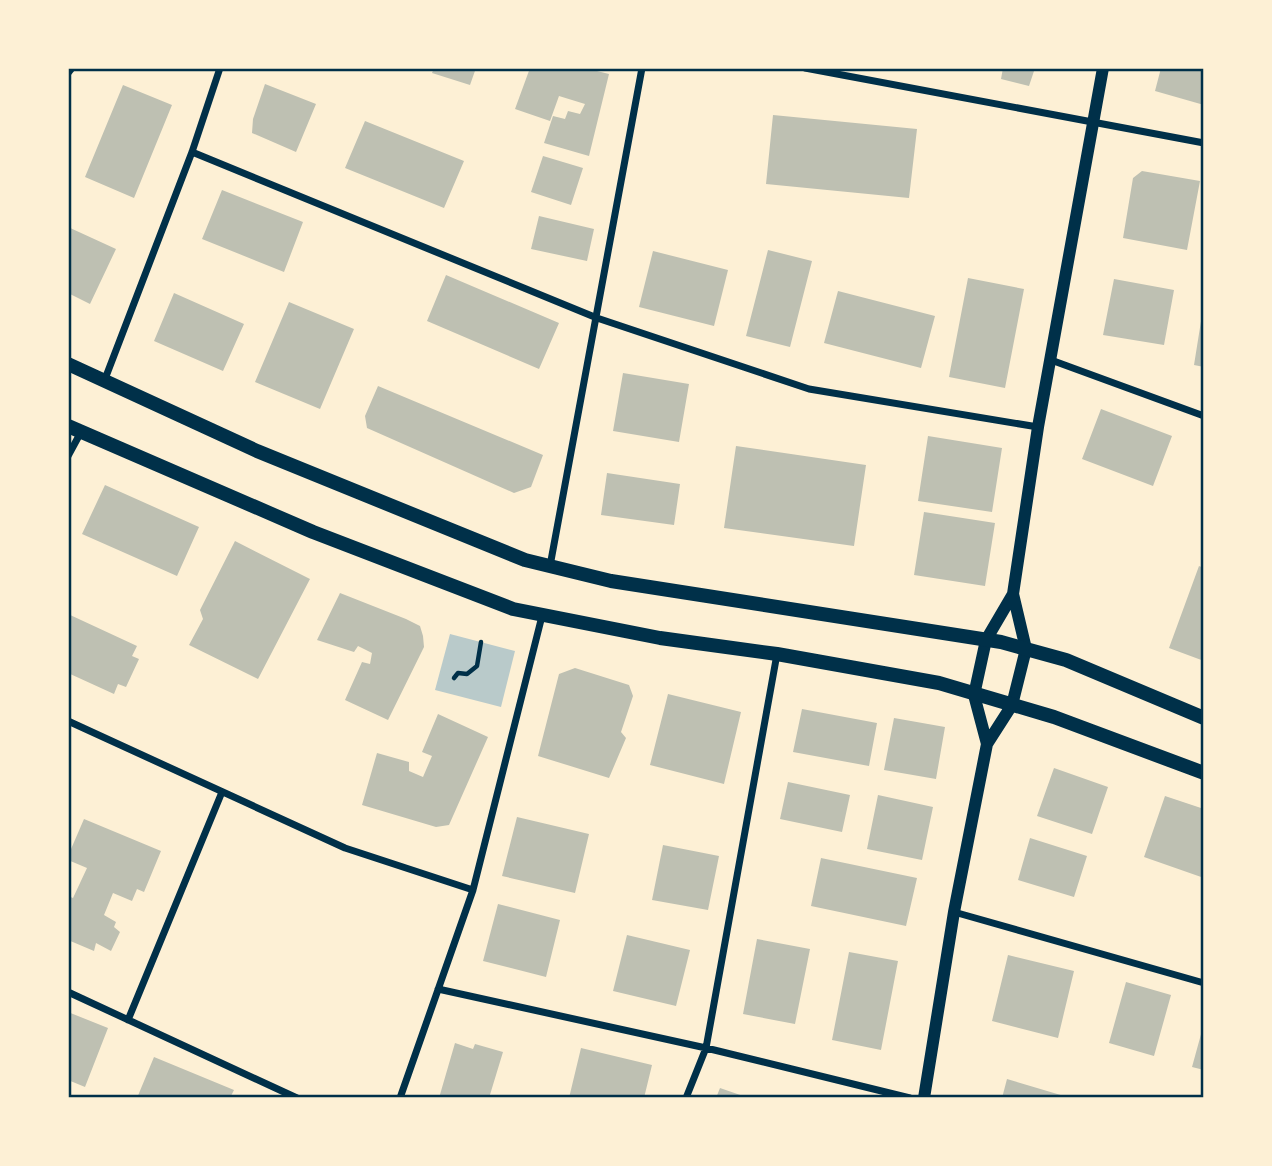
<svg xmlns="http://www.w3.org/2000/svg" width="1272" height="1166" font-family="'Open Sans',sans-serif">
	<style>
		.green { fill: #b9caca }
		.building { fill: #bec0b2 }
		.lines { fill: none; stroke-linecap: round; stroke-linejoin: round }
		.path { stroke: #003049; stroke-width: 4.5 }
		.minor { stroke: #003049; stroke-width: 7 }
		.tertiary { stroke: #003049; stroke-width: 12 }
		.secondary { stroke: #003049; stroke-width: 14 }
		.neatline { fill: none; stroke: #003049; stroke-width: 2.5 }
	</style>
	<rect width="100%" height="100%" fill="#fdf0d5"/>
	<path class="green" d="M450,634L515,651L501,707L435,690Z"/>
	<path class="building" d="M434,68H476L470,85L432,73Z
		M530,68H585L609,74L589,156L544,143L553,116L565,119L568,111L580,114L585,104L559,96L550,121L515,109Z
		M1003,68H1035L1029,86L1001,79Z
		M1161,68H1204V105L1155,91Z
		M265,84L316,104L296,152L252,133L253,119Z
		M123,85L172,105L134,198L85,177Z
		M773,115L917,129L909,198L766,184Z
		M365,121L464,161L444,208L345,168Z
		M543,156L583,168L571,205L531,192Z
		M1142,171L1200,181L1187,250L1123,238L1133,178Z
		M222,190L303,222L284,272L202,239Z
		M539,216L594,229L587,261L531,249Z
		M68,227L116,249L90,304L68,293Z
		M768,250L812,261L790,347L746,336Z
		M653,251L728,270L714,326L639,307Z
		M446,275L559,323L539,369L427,321Z
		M968,278L1024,289L1005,388L949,377Z
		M1114,279L1174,290L1164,345L1103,335Z
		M838,291L935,316L921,368L824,343Z
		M174,293L244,324L223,371L154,341Z
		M289,302L354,329L320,409L255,382Z
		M1202,315L1204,316V367L1194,365Z
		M623,373L689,384L679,442L613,431Z
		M378,386L543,455L531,487L514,493L367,428L365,416Z
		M1101,409L1172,436L1153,486L1082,459Z
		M928,436L1002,448L992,512L918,501Z
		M736,446L866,465L854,546L724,528Z
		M607,473L680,484L674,525L601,515Z
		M105,485L199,527L177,576L82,534Z
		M924,512L995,523L985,586L914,575Z
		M235,541L310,579L258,679L189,645L203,619L200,610Z
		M1199,566L1204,568V661L1169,648Z
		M340,593L406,619L420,626L423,636L424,647L388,720L345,700L362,662L370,664L372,653L358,646L354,652L317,640Z
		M68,614L137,646L132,656L139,659L126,687L118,684L114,694L68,673Z
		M575,668L629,685L633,696L621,732L626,738L609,778L538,756L559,674Z
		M668,694L741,712L724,784L650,765Z
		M802,709L877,723L869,766L793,752Z
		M438,714L488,737L449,825L436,827L362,805L377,753L409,762V771L423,777L432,756L422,752Z
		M894,718L945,727L936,779L884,770Z
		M1054,768L1108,787L1092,834L1037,816Z
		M788,782L850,795L842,832L780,819Z
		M878,795L933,807L922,860L867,849Z
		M1165,796L1204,809V878L1144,857Z
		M517,817L589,834L575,893L502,876Z
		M84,819L161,851L144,892L137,889L132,901L113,893L104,915L116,922L114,927L120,932L111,951L96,943L94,951L68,940V896L73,898L87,868L68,860V856Z
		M1030,838L1087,856L1074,897L1018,880Z
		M663,845L719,856L708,910L652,900Z
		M821,858L917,878L906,926L811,906Z
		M498,904L560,920L546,977L483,961Z
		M627,935L690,950L676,1006L613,991Z
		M757,939L810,949L795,1024L743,1014Z
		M849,952L898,961L881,1050L832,1040Z
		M1008,955L1074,971L1058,1038L992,1021Z
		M1126,982L1171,995L1154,1056L1109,1043Z
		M68,1012L108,1028L85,1087L68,1080Z
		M1203,1027H1204V1070L1192,1067Z
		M455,1043L473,1049L475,1044L503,1052L489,1098H439Z
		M581,1048L652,1065L644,1098H569Z
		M154,1057L234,1090L230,1098H137Z
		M1007,1079L1064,1096V1098H1002Z
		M720,1088L746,1097V1098H716Z"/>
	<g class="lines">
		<path class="path" d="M454,678L458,673L467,674L477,666L481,642"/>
		<path class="minor" d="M805,68L1204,143
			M68,73L72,68
			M192,152L597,318L809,389L1038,427
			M1051,360L1204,416
			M105,379L192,152L220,68
			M68,456L81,432
			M550,566L642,68
			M68,721L345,848L473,890
			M954,912L1204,983
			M438,989L706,1048L910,1098
			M68,992L297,1098
			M128,1020L222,792
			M400,1098L473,890L542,616
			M686,1098L706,1048L777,654"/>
		<path class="tertiary" d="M987,744L974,695L986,640L1013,594
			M924,1098L954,912L987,744L1012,705L1026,649L1013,594L1038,427L1103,68"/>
		<path class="secondary" d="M68,364L257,451L525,560L611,581L1001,642L1066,660L1204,718
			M68,426L313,532L513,609L660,638L777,654L939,683L1054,717L1204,773"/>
	</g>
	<rect width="1272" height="1166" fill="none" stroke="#fdf0d5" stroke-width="140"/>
	<rect x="70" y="70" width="1132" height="1026" class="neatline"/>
</svg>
